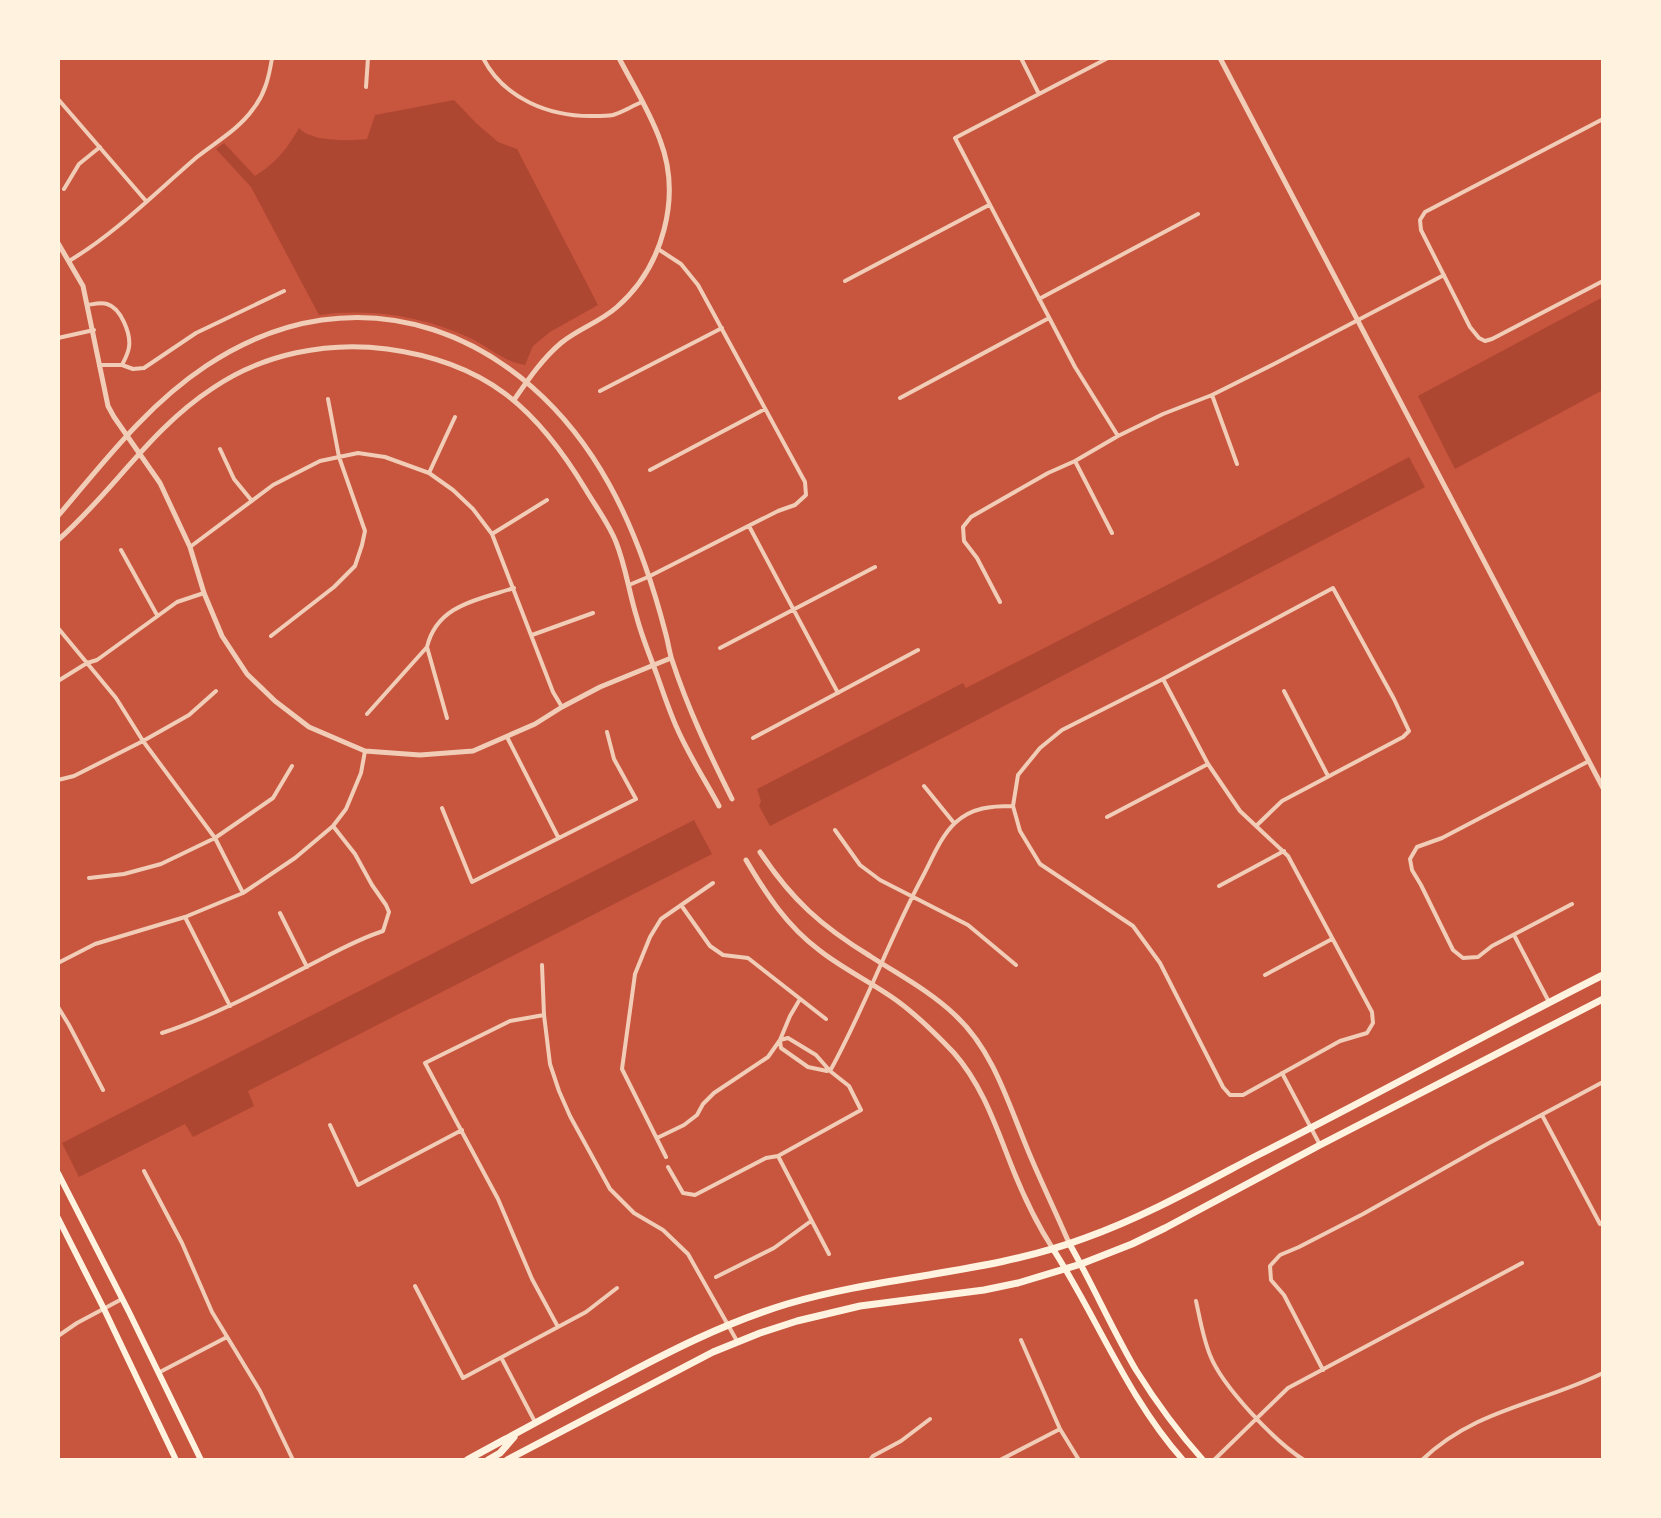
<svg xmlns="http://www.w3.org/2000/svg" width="1661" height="1518" font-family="'DM Sans',sans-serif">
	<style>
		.green { fill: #ae4732 }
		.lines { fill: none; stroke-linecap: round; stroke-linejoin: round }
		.minor { stroke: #f1ccb7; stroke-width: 4 }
		.tertiary { stroke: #f1ccb7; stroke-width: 5 }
		.secondary { stroke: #fff3e0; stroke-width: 6 }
		.primary { stroke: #fff3e0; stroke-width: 7 }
	</style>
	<rect width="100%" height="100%" fill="#c8553d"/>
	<path class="green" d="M454,100L476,123L498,142L517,149L598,305L550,332L533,346L525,365C504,362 489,347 470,338C423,316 370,308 319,315L251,187L216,149L224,143L255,176C276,163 287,149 299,128C311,142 350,141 367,139L375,115Z
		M1603,297V390L1455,469L1418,396Z
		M1409,457L1425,487L937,741L770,826L759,806L761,801L757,789L963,683L966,688L1210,563Z
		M694,820L712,854L248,1091L254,1106L193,1137L185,1124L79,1177L62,1143Z"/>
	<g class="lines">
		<path class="minor" d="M483,58C504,99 550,117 594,116C600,116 607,116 613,115C623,112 632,106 642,102
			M1021,58L1039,94
			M1108,58L955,138L1075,367L1118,436
			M366,87L368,58
			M58,99L146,201
			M1603,119L1425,212L1420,220L1421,230L1470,327L1479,338L1485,341L1492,339L1603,281
			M64,189L79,164L100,147
			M69,261C116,233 155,193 197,157C216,142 239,129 253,109C265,94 269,77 272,58
			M845,281L989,205
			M1039,299L1198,214
			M88,305C94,304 101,302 107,304C121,308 131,334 129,347C128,354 125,359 122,365H99
			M58,338L94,330
			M122,365L133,369L144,368L196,333L284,291
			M600,391L722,328
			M1212,395L1237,464
			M900,398L1049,318
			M220,449L234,479L252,501
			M1075,461L1112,533
			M650,470L765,409
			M429,473L455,417
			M749,526L838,693
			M492,534L547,500
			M190,547L273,485L320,461L358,453L385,457L429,473L453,490L473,509L492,534L553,692L562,707
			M121,550L157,615
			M629,585L648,577L778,511L795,505L806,495L805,482L698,285L681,264L658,249
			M1000,602L977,558L964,541L963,527L971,517L1048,473L1075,461L1118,436L1163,414L1212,395L1274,364L1444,275
			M58,628L116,698L143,741L215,838L243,893
			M532,635L593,613
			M271,636L334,587L355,566L362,545L365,531L339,457L328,399
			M427,647L447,718
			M720,648L875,567
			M1163,679L1208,764L1240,811L1288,856L1372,1012L1373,1023L1367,1033L1340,1041L1243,1095H1230L1223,1087L1160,963L1133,926L1040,864L1020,831L1013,806L1018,775L1040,748L1062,730L1163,679L1333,588L1394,699L1409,731L1403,737L1282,801L1256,826
			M58,681L87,663L97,660L177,602L204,593
			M1284,691L1328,776
			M367,714L427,647C437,605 477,600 514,588
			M507,737L558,837
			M753,738L918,650
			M58,780L74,776L143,741L189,715L216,691
			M924,786L954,823
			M442,808L472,882L636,799L614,759L607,732
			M1107,817L1208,764
			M835,830L860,865L880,880L968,925L1016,965
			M89,878L124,874L161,864L215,838L273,798L292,766
			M1219,886L1284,851
			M1572,904L1492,946L1478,957L1463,958L1453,950L1421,885L1412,870L1410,859L1417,847L1442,838L1589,761
			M681,905L710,946L723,955L748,958L826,1019
			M280,913L307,967
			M185,917L230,1006
			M1514,935L1549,1002
			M58,963L95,944L185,917L243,893L295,858L333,826L346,809L361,773L365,751
			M542,965L544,1015L550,1064L559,1091L570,1116L610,1189L634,1213L663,1230L688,1254L737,1341
			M1265,975L1332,939
			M58,1007L69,1025L103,1090
			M544,1015L510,1021L425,1063L498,1199L532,1279L558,1327
			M162,1033C211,1017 258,992 304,968C330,955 355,940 383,931L389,912L386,905L372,885L355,854L333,826
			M780,1041L781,1048L808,1067L827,1071
			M830,1071C865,1008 889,939 923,876C932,859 941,836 955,823C972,807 992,806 1013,806
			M1282,1073L1320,1145
			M1542,1115L1600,1224L1603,1222
			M330,1125L358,1185L462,1130
			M657,1138L684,1125L697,1115L703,1104L714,1093L768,1057L780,1040L790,1016L800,999
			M778,1156L829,1254
			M666,1157L622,1069L635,974L650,937L661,919L713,883
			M668,1167L683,1193L695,1195L766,1158L778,1156L861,1110L849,1086L830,1071L816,1055L788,1038L780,1040
			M144,1171L182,1243L212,1312L260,1391L293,1460
			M716,1277L774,1248L811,1221
			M415,1286L463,1378L586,1312L617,1288
			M1196,1301C1200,1319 1203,1338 1210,1355C1222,1386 1275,1442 1304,1460
			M58,1336L77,1323L122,1299
			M1021,1340L1060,1429L1079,1460
			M502,1359L535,1422
			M1323,1370L1284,1295L1271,1280L1270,1266L1280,1255L1299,1247L1363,1214L1489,1143L1603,1082
			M158,1373L227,1337
			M870,1460L873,1456L901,1441L930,1419
			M1000,1460L1060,1429
			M1214,1460L1288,1388L1522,1263
			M1422,1460C1475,1409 1540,1404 1603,1373"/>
		<path class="tertiary" d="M1220,58L1603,788
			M58,243L83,286L108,406L114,417L160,483L190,547L204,593L222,636L247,674L275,701L309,727L365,751L420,755L473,751L535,724L562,707L600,687L671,658
			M514,400C528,380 542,359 561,343C578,329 600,322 617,307C663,267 682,197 660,140C650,112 633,85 619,58
			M58,516C103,463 147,405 206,366C359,264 525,332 609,484C634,529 652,581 665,631C668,641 669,651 672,660C688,709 709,753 732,799
			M58,540C113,492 150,429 213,388C263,354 327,341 387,349C485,362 536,407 586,490C596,507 609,524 616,542C626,567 629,593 637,618C642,637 650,656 657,675C663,692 669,710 676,726C688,754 705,780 719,806
			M760,852C792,900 821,926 870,956C899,975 930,991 955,1015C996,1053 1010,1110 1032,1160C1044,1188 1057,1215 1069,1243
			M746,860C766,894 787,926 819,950C843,969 871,982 896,1000C917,1015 936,1034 954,1053C983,1086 996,1127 1012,1167C1023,1195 1037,1224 1053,1249"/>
		<path class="secondary" d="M58,1173L129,1312L201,1460
			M58,1218L104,1309L176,1460
			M1069,1243C1093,1285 1112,1329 1136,1370C1156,1402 1178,1432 1203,1460
			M1053,1249C1098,1319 1127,1397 1183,1460"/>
		<path class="primary" d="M467,1460C515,1434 562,1408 610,1383C668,1352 724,1323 787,1304C885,1275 989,1274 1085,1238C1144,1217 1199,1186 1254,1157C1371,1098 1486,1034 1603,975
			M488,1460L500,1453L514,1437
			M507,1460L713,1352L760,1333L797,1321L860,1306L984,1290L1018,1283L1081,1264L1132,1244L1165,1228L1320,1145L1603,999"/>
	</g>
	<rect width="1661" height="1518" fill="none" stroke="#fff3e0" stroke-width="120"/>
</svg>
